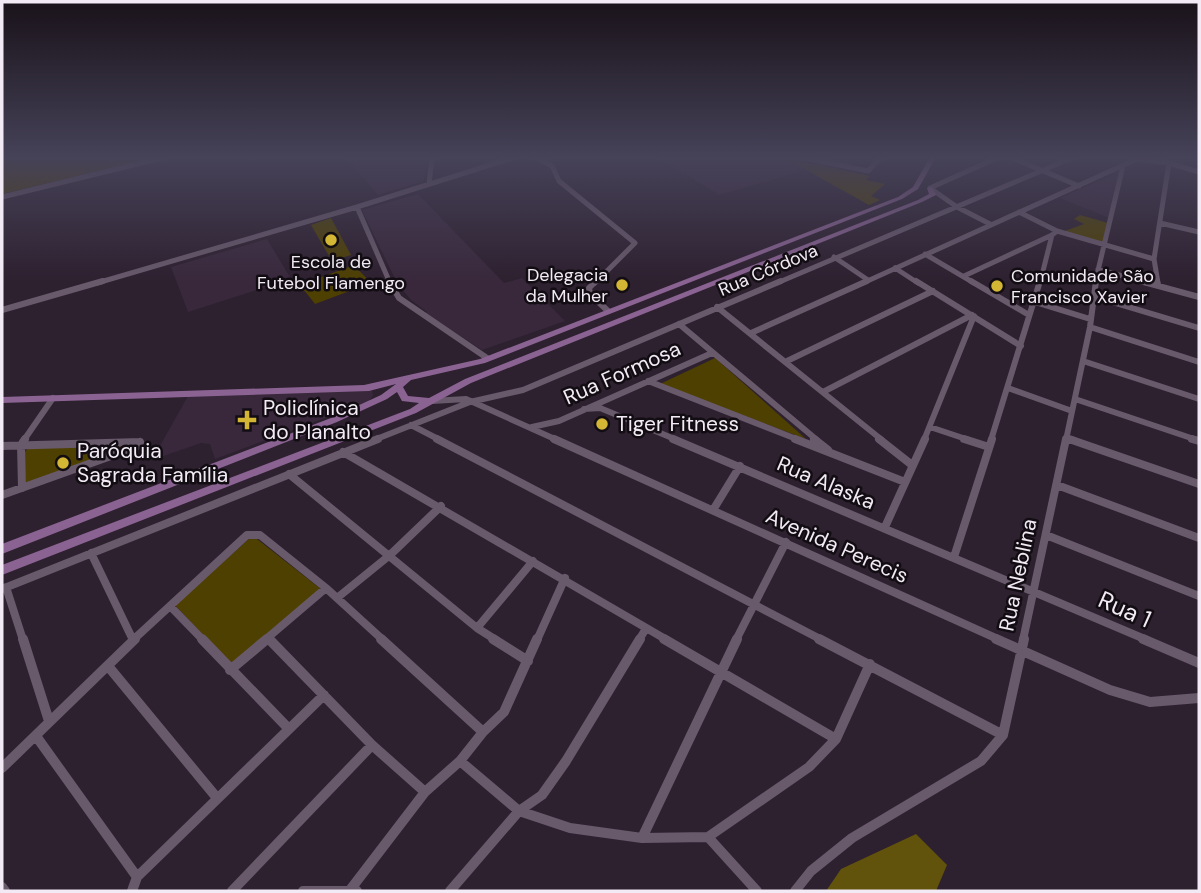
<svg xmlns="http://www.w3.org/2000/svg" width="1201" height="893" font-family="'DM Sans',sans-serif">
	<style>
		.built { fill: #39283c }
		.green { fill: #4e4001 }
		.forest { fill: #61520c }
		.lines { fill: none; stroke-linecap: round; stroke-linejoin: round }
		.minor-far3 { stroke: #68596b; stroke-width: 5 }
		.minor-far2 { stroke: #68596b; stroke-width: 6 }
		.minor-far1 { stroke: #68596b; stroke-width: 8 }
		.minor { stroke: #68596b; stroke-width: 10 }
		.major { fill: #8a6392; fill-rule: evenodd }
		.poi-dot { fill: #d4b635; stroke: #120c13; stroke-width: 2.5 }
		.labels { text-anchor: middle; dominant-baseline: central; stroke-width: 5; stroke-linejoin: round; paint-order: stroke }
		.far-poi-label { font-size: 18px; fill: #f2eaf4; stroke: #120c13 }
		.far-street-label { font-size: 18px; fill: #f2eaf4; stroke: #120c13 }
		.street-label { font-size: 21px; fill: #f2eaf4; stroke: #120c13 }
		.poi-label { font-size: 21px; fill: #f2eaf4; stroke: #120c13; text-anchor: start }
		.near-street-label { font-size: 24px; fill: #f2eaf4; stroke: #120c13 }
	</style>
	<rect width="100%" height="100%" fill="#2d202f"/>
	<path class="built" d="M345,157H427L424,181L378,195Z
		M658,157H783L806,170L719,195Z
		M1119,172L1109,218L1060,198Z
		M418,194L504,283L522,278L565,321L482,350L425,313L427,312L411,300L397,283L362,210Z
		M267,239L291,279L188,312L171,267Z
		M372,390L373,396L368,402L215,459L210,444L201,443L152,460L188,396Z"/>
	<path class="green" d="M2,157H157L2,194Z
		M783,157L870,176L866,180L885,184L871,196L880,200L869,205Z
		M1080,215L1108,223L1103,243L1062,232L1084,224L1074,219Z
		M331,218L351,255L332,261L311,225Z
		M354,265L371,283L315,304L300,285Z
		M715,358L806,439L660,384Z
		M126,446V447L26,485L23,455L28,448Z
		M249,539H257L322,590L232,666L175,605Z"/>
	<path class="forest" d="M916,834L947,865L936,891H826L841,869Z"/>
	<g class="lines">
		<path class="minor-far3" d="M536,157L552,166L559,181L635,243L595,283
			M800,157L868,171L881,157
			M1010,157L1079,186
			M429,184L432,157
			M2,197L166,157
			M357,207L390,283
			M1019,212L1057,231L1154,259
			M1160,223L1199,232
			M990,224L957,207L930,188L999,157
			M925,254L974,283
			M834,257L868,280
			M895,268L918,283
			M1098,269L1147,283
			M964,276L1052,235
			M97,283L357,207L515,157
			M777,283L1074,157
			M863,283L1137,159L1169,163L1199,172
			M1040,283L1052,235L1057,231
			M1095,283L1123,166
			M1158,283L1154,259L1169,163"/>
		<path class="minor-far2" d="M389,281L399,298L487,358
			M596,281L589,288L590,294L608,311
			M916,281L1021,346
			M971,281L1029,315
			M1140,281L1199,297
			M1157,281L1158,285
			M1092,296L1199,328
			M1035,302L1090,319
			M717,307L882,440
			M2,310L103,281
			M679,324L817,440
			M1090,327L1199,362
			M751,333L867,281
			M787,361L933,291
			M1083,361L1199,399
			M648,381L799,440
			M1008,388L1072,411
			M823,392L972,315
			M1075,399L1197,440
			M432,401L466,399L557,440
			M584,409L600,408L677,440
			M411,425L440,440
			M532,427L559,421L712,353
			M930,427L969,440
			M1067,438L1074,440
			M24,440L53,398
			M374,440L470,402L523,390L781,281
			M924,440L974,316
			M991,440L1040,281
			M1066,440L1090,327L1096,281"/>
		<path class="minor-far1" d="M437,439L822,640
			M554,439L1000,640
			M673,439L1147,640
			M795,439L905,482
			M814,439L828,450
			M879,439L912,465
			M964,439L989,447
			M1069,439L1199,484
			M1192,439L1199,441
			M2,446L140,442
			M343,452L667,640
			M289,474L477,628L496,640
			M1057,485L1199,538
			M22,488L21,445L25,439
			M2,495L136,447L140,442
			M713,510L740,466
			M885,527L925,439
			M1046,535L1199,596
			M91,553L133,640
			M954,557L992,439
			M6,587L23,640
			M2,589L378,439
			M337,598L390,555L441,506
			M170,606L203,640
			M477,628L533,561
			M133,640L247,535H260L326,588L383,640
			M265,640L326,588
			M537,640L565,578
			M639,640L645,630
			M736,640L786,542
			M1023,640L1066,439"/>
		<path class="minor" d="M23,639L49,721
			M202,639L288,728
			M269,639L372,745L425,792
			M381,639L483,732
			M493,639L528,661
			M664,639L836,739
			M819,639L1003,735
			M996,639L1110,690L1150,702L1199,698
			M1143,639L1199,663
			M108,666L217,798
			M230,670L267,639
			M36,736L137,877
			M460,761L519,811L570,828L642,838L708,837L809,767L836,739L870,664
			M2,768L135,639
			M708,837L757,891
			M642,838L737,639
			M2,887L5,891
			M350,890L425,792L460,761L483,732L504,712L537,639
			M132,891L137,877L324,695
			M232,891L372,745
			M303,891H357
			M450,891L519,811L542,795L566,761L640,639
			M795,891L811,871L852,838L981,761L1003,735L1024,639"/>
		<path class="major" d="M930,157H936L918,189L902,199L485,363L411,380L403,387L408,396L429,398L465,379L918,200L929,194L927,188L932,187L936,195L922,202L471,383L416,413L2,575V565L410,409L419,403L402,401L397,392L387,399L337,422L2,554V544L331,418L381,395L396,384L369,391L2,403V397L364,385L480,359L898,197L913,187Z"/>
	</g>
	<linearGradient id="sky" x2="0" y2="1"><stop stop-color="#19121a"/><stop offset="0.56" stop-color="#464258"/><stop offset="1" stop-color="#464258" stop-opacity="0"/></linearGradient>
	<rect width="1201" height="282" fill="url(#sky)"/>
	<g class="poi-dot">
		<circle cx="331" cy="240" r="7"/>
		<circle cx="622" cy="285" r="7"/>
		<circle cx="997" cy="286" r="7"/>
		<path d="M243.5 409.5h7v7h7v7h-7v7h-7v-7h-7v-7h7z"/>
		<circle cx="602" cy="424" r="7"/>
		<circle cx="63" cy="463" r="7"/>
	</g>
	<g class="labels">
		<g class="far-poi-label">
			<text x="331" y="262">Escola de<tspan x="331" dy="21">Futebol Flamengo</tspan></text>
			<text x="608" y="275" text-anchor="end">Delegacia<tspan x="608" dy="21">da Mulher</tspan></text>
			<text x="1011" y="276" text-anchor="start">Comunidade São<tspan x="1011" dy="21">Francisco Xavier</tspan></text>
		</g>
		<g class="far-street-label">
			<text transform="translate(768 270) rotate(-23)">Rua Córdova</text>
		</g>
		<g class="street-label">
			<text transform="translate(622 373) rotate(-24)">Rua Formosa</text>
			<text transform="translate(826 483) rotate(23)">Rua Alaska</text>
			<text transform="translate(837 546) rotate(24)">Avenida Perecis</text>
			<text transform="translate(1018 575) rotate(-78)">Rua Neblina</text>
		</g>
		<g class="poi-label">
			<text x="263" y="408">Policlínica<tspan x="263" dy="24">do Planalto</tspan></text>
			<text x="616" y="424">Tiger Fitness</text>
			<text x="77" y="451">Paróquia<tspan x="77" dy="24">Sagrada Família</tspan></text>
		</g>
		<g class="near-street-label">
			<text transform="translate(1125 609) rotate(24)">Rua 1</text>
		</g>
	</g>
	<rect width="1201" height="893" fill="none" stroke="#f2eaf4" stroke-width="7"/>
</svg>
